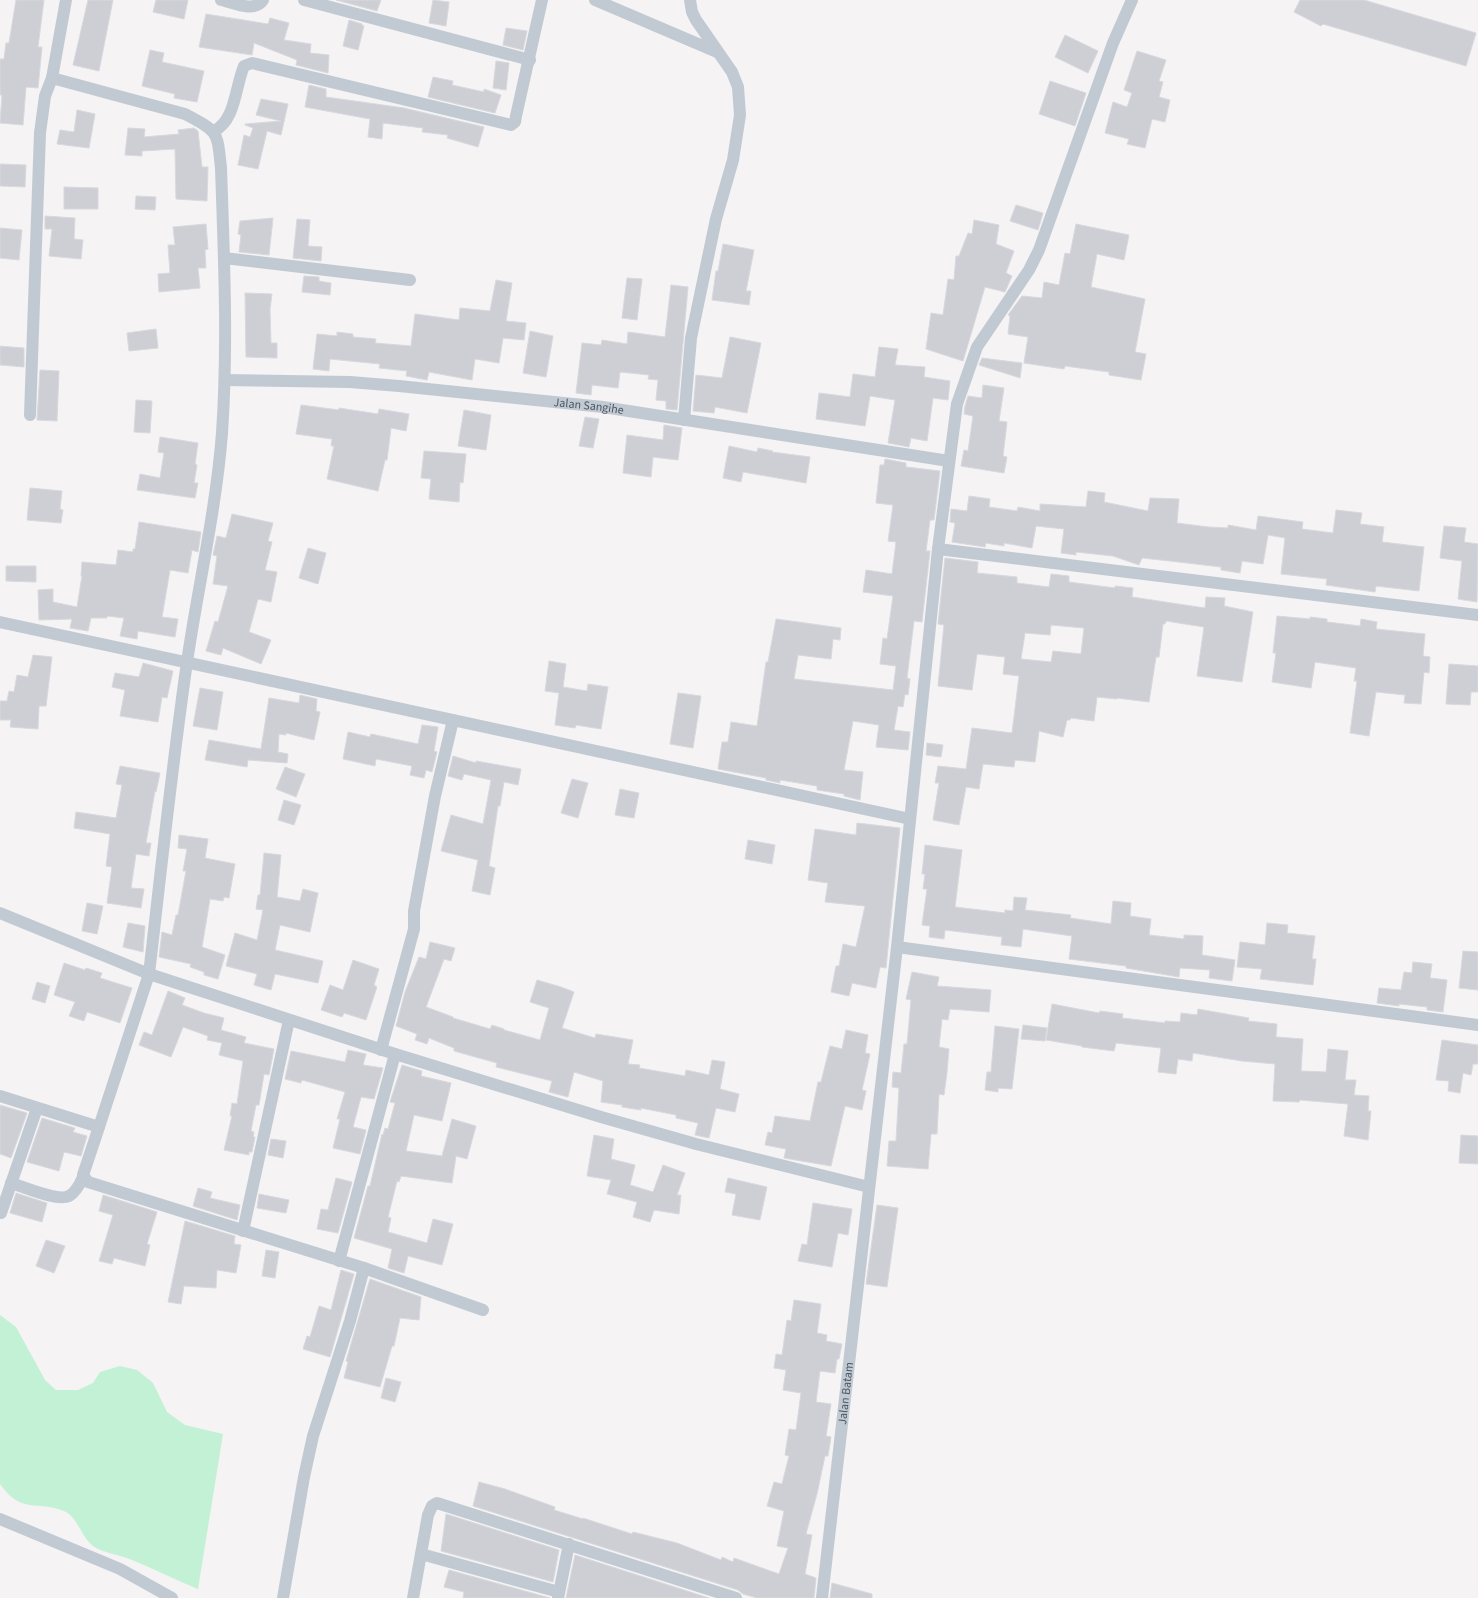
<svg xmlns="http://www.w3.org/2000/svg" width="1478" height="1598" font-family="'Source Sans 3',sans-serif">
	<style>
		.green { fill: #c3f1d5 }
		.building { fill: #cdcfd5; stroke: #d7d9de; fill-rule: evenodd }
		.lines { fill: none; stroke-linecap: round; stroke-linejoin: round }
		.street { stroke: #c1cad2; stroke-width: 12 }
		.labels { text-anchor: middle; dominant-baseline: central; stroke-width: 4.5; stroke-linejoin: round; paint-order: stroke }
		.street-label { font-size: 12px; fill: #4a5661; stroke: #fff }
	</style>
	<rect width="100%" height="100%" fill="#f5f3f3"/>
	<path class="green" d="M0,1315L16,1327L45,1380L56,1390H78L93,1383L100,1372L120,1366L137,1370L153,1383L167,1412L185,1425L223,1434L198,1589C176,1580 154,1569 132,1560C118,1554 105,1554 93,1546C81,1537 78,1517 64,1511C36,1500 22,1515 0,1484Z"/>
	<path class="building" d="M16,0H44L38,47H42L38,88L26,87L23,125L0,123L2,95H0V59H4L6,43H9Z
		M88,0H113L99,71L73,65Z
		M156,0H188L184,19L153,12Z
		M336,0H381L377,11Z
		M433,0L449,2L446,26L429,23Z
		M1300,0H1364L1476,33L1466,66L1323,24L1321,26L1294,12Z
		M206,14L268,24L270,18L289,23L284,40L311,44L310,53L329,55L328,73L296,65L297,60L254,43L252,55L199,47Z
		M349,20L362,24V25L364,26L358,50L343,46Z
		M506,28L527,31L523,50L503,45Z
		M1065,35L1098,51L1088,73L1055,57Z
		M150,50L164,53L162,62L204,71L197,102L174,98L175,94L142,86Z
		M1137,51L1166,60L1159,81L1163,82L1159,97L1170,100L1165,122L1152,119L1145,148L1127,144L1129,139L1105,133L1113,102L1127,107L1132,93L1124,90Z
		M496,61L509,63L506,90L493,88Z
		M433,77L453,81L452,85L484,92V89L501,95L495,113L428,97Z
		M1050,81L1086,93L1075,126L1039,114Z
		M309,85L326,89V97L404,108L484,127L478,147L447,138L448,135L422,132L423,128L383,123L382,139L368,137L370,119L305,107Z
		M261,99L288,104L281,135L267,131L258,169L238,165L244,135L250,137L253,128L245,125V124L281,121L256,115Z
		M77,110L95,114L89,148L57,144L60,130L74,132Z
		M128,128L145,129L144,137L179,134L178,130L194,128L198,131L202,167H208L207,201L176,199L175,149L142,151V156L125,155Z
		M0,164L26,165L25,187L0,186Z
		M64,187L98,188V209H64Z
		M136,196L156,197L155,210L135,209Z
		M1016,205L1043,213L1038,230L1010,221Z
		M45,216L75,218L74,239L83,240L81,259L49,256L52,229H45Z
		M273,218L269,255L239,252L241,235L238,234L240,221Z
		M297,219L310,220L308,246L322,247L321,261L293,258Z
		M974,220L999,225L996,244L1014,251L1006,273L1012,276L1005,292L985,287L963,361L926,349L931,313L943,315L948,279L954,280L956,256H959L968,233L972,234Z
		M206,224L208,249L205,250L206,268H198L200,288L159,292L158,274L170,273L168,245H175L173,227Z
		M1076,224L1129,235L1124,260L1097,254L1091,287L1145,299L1135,352L1146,354L1141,380L1109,375V372L1065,366L1064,369L1024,363L1028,337L1008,334L1010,316L1008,315L1022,296L1042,298L1044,282L1059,285L1065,253L1070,254Z
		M0,228L22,230L19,260L0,258Z
		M723,244L754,250L746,291H751L749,305L712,300L716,271H718Z
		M304,276L319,277V281L331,283L330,295L302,292Z
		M627,278L642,279L637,320L622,318Z
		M496,280L512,283L506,321L526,323L524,340L503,338L499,363L475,359L472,380L429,372L427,380L406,376L407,371L379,368L380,364L330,359L329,371L313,369L317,334L337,336V332L353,334V337L376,339L375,343L411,346L415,314L459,320L460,308L490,311Z
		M671,285L688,287L677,410L666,409V401L656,400L658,380L648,379L649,375L620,372L618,388L592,385L591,395L576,393L582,343L601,345L602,340L627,344L628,332L665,337Z
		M245,293L272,294L270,309L271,343H277V358L246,357Z
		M156,329L158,348L129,351L127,333Z
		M530,331L553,336L546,377L523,373Z
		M730,337L761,343L747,413L715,407L714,413L693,411L696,375L722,378Z
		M0,346L24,348V367L0,365Z
		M879,347L898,349L895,365L925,367L924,377L950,381L948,400L933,398L927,441L911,438L909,447L888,443L895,400L870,396L865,426L816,419L819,393L850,397L853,374L875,377Z
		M982,358L1022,363L1020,378L979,365Z
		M40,370L59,371L57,421L37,420Z
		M983,385L1004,388L999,421L1007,422L1003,456L1007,457L1004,473L961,466L964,450L968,451L973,416L964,414L965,406L968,396L982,398Z
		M136,400L152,401L150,433L134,432Z
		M301,405L339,410V408L378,414L379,409L409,414L406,431L391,428L387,460H385L378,491L327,479L334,446H331L332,439L296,434Z
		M464,410L491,415L486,450L458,446Z
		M585,417L599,419L593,448L579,446Z
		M664,425L682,428L678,460L653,457L651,477L623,473L627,435L663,440Z
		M160,437L198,443L195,464L197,465L194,483H198L195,498L137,490L140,474L160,478L164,453L158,452Z
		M729,446L757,452L758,448L773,451L772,452L810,457L806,483L743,472L741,482L723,478Z
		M424,451L466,454L463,483L460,482L459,502L429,499L431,479L421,478Z
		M885,459L906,463V467L940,471L934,520H930L926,551H930L922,622L914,621L907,678L910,679L908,695L905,694L903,707L898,706L894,730L910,732L908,750L876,747L879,725L853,721L844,770L863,772L860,800L844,796V794L817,790V786L780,780V783L766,780V778L718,769L722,742H728L731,722L757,726L766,662H768L776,619L841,628L840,640L833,639L831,659L798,655L794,679L893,690L896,666L880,664L883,638L887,639L893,596L863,592L866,570L892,574L896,542L888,541L893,505L876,503L880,465H884Z
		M30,488L62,491L60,509L63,510L61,523L27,520Z
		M1088,491L1105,493L1104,502L1148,511L1150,498L1179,499L1177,523L1208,527L1228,528V525L1256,530L1258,516L1303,522L1302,529L1333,533L1336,510L1362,513L1360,524L1384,527L1382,542L1424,547L1419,591L1376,586L1375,592L1326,585L1327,579L1281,574L1285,538L1268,535L1263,564L1242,561L1240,573L1221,570V567L1170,561L1142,558L1139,565L1113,556L1076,552V555L1061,553L1064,529L1036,526L1032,548L1004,543V546L986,543L985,547L952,542L955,523L950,522L951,509L967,511L969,496L990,499L989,507L1017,511L1018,507L1040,511V504L1086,507Z
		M232,514L273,523L268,541L272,542L265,570L277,572L271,602L258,599L249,632L271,640L261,664L223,648L221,655L206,651L215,621L218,622L228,586L213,584L217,556L213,555L217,536L226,538Z
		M139,522L201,532L198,552L192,550L188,573L170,570L162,617L178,619L175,637L138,631L137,639L120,636L124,618L107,616V618H91L88,631L70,628L72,619L39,620L38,590L53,589V602L77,607L82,576H81L82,562L116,565L118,550L133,552V549H135Z
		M1444,526L1466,528L1464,542L1478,544L1477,602L1458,599L1462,561L1440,558Z
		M308,548L326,553L318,584L299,578Z
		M945,558L978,562L977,573L1017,577V583L1049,587L1051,574L1069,576V582L1115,588V586L1133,588L1132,597L1205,608L1206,597L1225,598L1224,606L1253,612L1242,682L1197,676L1204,627L1166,621L1165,624H1163L1159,657H1156L1149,702L1117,698V699L1097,697L1094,721L1071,718L1070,720H1067L1063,737L1039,731L1035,762L1015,760L1014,767L983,764L979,789L966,787L959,825L933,820L939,783H935L938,766L966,769L972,728L1012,733L1019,676L1003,674L1005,657L977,654L972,690L938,686L944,625L938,624ZM1051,625L1084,628L1081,654L1053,651L1051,662L1021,659L1025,633L1050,635Z
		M6,566H36V582L6,581Z
		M1277,616L1310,619V617L1327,619V622L1360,626L1361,619L1377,622L1376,629L1425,634L1423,656L1430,657L1429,673L1424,672L1421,704L1404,703L1405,695L1376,692L1369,736L1350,733L1357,681H1354L1356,668L1315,662L1311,688L1272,682L1276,653H1273Z
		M33,655L52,657L46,706H39L38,729L10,727L11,720H0V701H7L9,691L14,692L17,675L28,677Z
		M549,661L566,664L563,687L587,691L588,684L608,687L601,729L576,725L575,728L555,725L559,693L545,691Z
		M143,663L173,671L167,698L162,697L158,722L120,716L125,690L112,687L115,673L139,677Z
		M1449,664L1478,666V692H1471L1470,705L1446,704Z
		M200,688L223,692L217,730L193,726Z
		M678,693L701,696L693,748L670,744Z
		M300,695L317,699L316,711L320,712L314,740L286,733V735L279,734L278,752L288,754L287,763L248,760L247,767L205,760L209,740L261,749L269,698L299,703Z
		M422,725L438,727L434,751L437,752L432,772L426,770L424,778L410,775L412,766L376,759L375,766L343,759L348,732L370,737L371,734L418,744Z
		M927,743L943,745L941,757L926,755Z
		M453,756L476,763V761L521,769L518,785L504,782L500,806H498L489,866L495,868L490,895L472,891L478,860L441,851L451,815L483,824L491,780L464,774L462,780L448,776Z
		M120,766L160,773L156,792L155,791L146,843H151L149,856L136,854L131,888L144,889L141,908L107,903L112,867L106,866L110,834L74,828L76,812L116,818L122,785L116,784Z
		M285,767L305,774L296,797L276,789Z
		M572,779L588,783L578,818L561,813Z
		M620,789L639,793L634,818L615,815Z
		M284,800L301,805L294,825L278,820Z
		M857,823L900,828L886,968L880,967L876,988L852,983L849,996L831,992L836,966H839L843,944L856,947L865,906L825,902L828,883L808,880L815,829L856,835Z
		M179,835L208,839L205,858L235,864L229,898L224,897L223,901L210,899L202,947L225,955L218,979L204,975V972L190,967L191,964L159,957L162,932L172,935L176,915H178L186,871H183L187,849L178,848Z
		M748,840L775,845L772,864L745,859Z
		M925,845L962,850L955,907L1005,913V910L1013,911L1014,897L1027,898L1025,910L1071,915L1070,918L1111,924L1113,901L1131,903L1130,916L1151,919L1149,935L1184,939V935L1203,936L1202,955L1235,960L1232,981L1209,978L1210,970L1180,968L1179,977L1126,968V966L1069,959L1072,936L1023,929L1021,947L1001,945L1002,937L945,930L944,939L929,937L930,926L922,925L927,889H923L925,874H922Z
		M264,853L281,855L277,897L300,901L303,889L318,893L310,932L280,925L275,950L323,961L318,983L275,974L271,990L254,985L257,974L226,966L235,933L257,940L263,910L256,909L258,895H260Z
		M87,903L103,906L97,934L82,931Z
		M128,923L145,926L143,952L123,947Z
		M1267,923L1288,925L1287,933L1315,936L1312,959H1316L1313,985L1260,979L1262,969L1237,967L1240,942L1265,945Z
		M430,942L455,948L451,961L444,959L426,1007L453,1017V1018L490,1029L492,1025L504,1029V1030L540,1040L549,1008L530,1002L537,980L561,987L574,992L562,1028L595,1038L596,1034L633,1040L628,1064L640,1065L639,1068L685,1076L686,1070L709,1075L712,1060L725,1062L720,1089L739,1094L735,1112L716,1108L709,1138L695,1135L698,1123L676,1118V1115L641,1108V1110L622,1107V1105L601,1102L603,1081L574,1072L568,1097L549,1092L552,1081L496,1067L497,1063L454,1051V1048L429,1038L427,1044L415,1040L417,1034L396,1026L405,992L419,957L426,959Z
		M1463,951L1478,952V990L1459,988Z
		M353,960L379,969L374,985L377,987L366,1020L344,1013L342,1017L321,1010L330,985L343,990Z
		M1413,962L1432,964L1430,978L1447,980L1443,1012L1427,1010V1007L1399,1004V1006L1377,1003L1379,988L1401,990L1404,972L1412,973Z
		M64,963L85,970L86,968L102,973L100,978L132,988L120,1023L87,1012L84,1021L69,1016L75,1002L54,995Z
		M912,972L939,977L937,986L991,990L989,1012L950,1009L948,1020L942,1019L939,1047L949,1049L947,1072L944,1095L939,1094L937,1134H931L928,1169L887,1166L889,1141H896L899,1088L892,1087L893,1072L901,1073L904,1044H907L911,1000L906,999Z
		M37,982L50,986L45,1003L32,999Z
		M168,991L185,998L182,1005L204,1013L224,1018L221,1030L246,1037L244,1043L274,1049L269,1075L264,1074L259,1105H256L251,1131L254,1132L253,1137H255L252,1152H249V1155L224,1150L232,1116H230L232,1103L237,1104L243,1061L219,1055L222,1043L207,1040L208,1036L183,1027L171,1057L139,1045L144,1032L152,1035Z
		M1052,1004L1099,1013L1100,1011L1123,1014L1122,1018L1165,1023V1021L1180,1022L1181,1013L1197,1015L1198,1009L1249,1018L1248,1021L1277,1024L1276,1037L1303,1039L1301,1071L1326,1072L1328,1049L1348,1051L1345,1080H1356L1354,1095L1369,1096L1368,1111H1371L1368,1140L1344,1136L1348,1104L1300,1100L1299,1102L1273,1101L1275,1064L1242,1061L1193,1053L1192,1061L1178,1059L1176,1074L1158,1072L1161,1048L1116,1043L1114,1051L1082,1047V1046L1046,1040Z
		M1023,1025L1047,1028L1045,1041L1021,1039Z
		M995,1026L1019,1029L1012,1089L998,1088V1092L985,1090L987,1072H991Z
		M846,1030L868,1035L865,1053L870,1054L862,1090L866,1091L862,1110L845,1106L831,1166L784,1158L786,1149L765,1145L768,1132L772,1133L775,1116L810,1121L818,1082H821L830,1046L842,1049Z
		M1442,1040L1478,1045V1064H1473L1471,1075L1463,1073L1460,1093L1448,1091L1449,1081L1436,1080Z
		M348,1050L366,1054L363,1065L383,1068L374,1099L361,1097L353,1127L366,1130L360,1154L333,1148L340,1119H337L345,1092L302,1080L301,1083L285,1079L291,1051L345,1062Z
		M402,1065L422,1071L421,1076L451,1083L442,1121L414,1115L406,1151L442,1156L452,1119L476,1126L467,1159L456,1156L452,1183L401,1176L399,1182L397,1181L388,1217L391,1218L388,1232L427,1243L433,1219L453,1224L442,1265L408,1256L404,1273L388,1268L392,1249L354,1238L368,1186H370L382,1134L383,1135L385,1128L388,1129L395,1103L390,1102Z
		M0,1105L27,1113L11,1158L0,1154Z
		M42,1118L75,1128L73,1132L87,1136L81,1156L64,1152L59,1171L27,1162Z
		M594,1135L614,1139L611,1159L635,1165L630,1185L653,1192L663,1165L685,1173L677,1195H681L679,1214L654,1210L650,1222L633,1217L637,1202L607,1194L611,1180L587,1176Z
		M1461,1135L1478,1136V1164L1459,1163Z
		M271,1139L286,1141L283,1158L268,1155Z
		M336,1178L352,1182L338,1233L317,1229L321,1209L328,1210Z
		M728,1178L767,1187L760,1220L732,1215L736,1194L725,1192Z
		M198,1188L212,1192L210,1198L240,1205L237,1220L193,1206Z
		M16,1193L47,1203L42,1222L10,1213Z
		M259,1194L289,1200L286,1213L257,1208Z
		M103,1195L157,1212L147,1244L150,1245L145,1266L114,1258L112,1264L99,1261L113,1215L99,1211Z
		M813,1203L852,1209L848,1235L838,1233L832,1267L798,1261L802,1244L807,1245Z
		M877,1205L898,1208L887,1287L866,1284Z
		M185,1221L235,1236L234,1244L241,1245L236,1273L217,1270L216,1288L184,1286L181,1304L168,1302Z
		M46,1240L65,1246L54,1273L36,1266Z
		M266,1250L279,1252L275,1278L262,1276Z
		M341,1270L354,1274L330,1357L303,1349L307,1336L310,1337L319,1306L331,1310Z
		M370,1279L421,1297L419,1320L400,1318L394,1346H392L380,1387L344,1378L348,1362L346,1361Z
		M794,1300L821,1304L817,1333L827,1335L826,1341L842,1344L839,1359H837L835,1373L820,1371L816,1402L831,1404L826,1436L831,1437L828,1456H825L817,1494L806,1534L812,1535L805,1574L816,1578L814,1598H757L743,1594L738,1590L473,1506L479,1482L505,1489L555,1507L554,1510L583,1519V1518L632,1534L633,1532L677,1543L721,1560L722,1557L733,1562L734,1558L779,1574L788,1548L777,1546L784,1511L767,1506L774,1482L782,1484L789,1456L785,1455L789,1429L796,1430L801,1393L783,1390L786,1370L774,1368L776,1354L782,1355L787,1320L791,1321Z
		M386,1378L401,1382L395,1402L381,1398Z
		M446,1514L559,1550L553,1582L441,1551Z
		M575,1555L709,1598H566Z
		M449,1570L550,1598H463L464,1592L444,1587Z
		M832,1583L872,1594V1598H830Z"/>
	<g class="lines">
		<g class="street">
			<path d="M66,0L52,78L185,114C219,132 217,131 221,168C224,256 228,345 222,433C216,511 198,586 187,662C172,766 161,870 149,974L395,1054L601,1117L696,1144L869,1187"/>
			<path d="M221,0C234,3 254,13 263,0"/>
			<path d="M304,0L530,60"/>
			<path d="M595,0L717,52"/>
			<path d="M214,131C236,120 235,87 244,66L252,63L511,125L515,122L516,116L542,0"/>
			<path d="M224,258L410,280"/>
			<path id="s1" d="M225,380L350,382L399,386L603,407L949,461"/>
			<path d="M30,415L40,133L45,96L52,78"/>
			<path d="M684,420L691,338L716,219L733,160L740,115L738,87L732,72L696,20L692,12L690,0"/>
			<path d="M938,549L1478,615"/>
			<path d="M0,622L910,819"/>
			<path d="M0,913L149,974L99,1127"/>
			<path d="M897,947L1478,1025"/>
			<path d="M381,1050L414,929V911L435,796L453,720"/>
			<path d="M0,1096L99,1127L83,1175L88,1182L364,1268L483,1310"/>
			<path d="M11,1183C24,1187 58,1202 69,1196C76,1192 80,1184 83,1177"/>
			<path d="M1,1213L37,1108"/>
			<path d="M243,1231L289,1020"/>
			<path d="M339,1261L395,1054"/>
			<path d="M0,1519L120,1569L172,1598"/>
			<path d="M421,1554L559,1592"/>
			<path d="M283,1598L304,1477L313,1436L350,1321L364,1268"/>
			<path d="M413,1598L428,1515L432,1506L437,1503L736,1598"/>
			<path d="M558,1598L569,1544"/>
			<path id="s2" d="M822,1598L897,947L938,549L957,404L977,347L1029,270L1039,250L1113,43L1132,0"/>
		</g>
	</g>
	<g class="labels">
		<g class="street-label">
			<text stroke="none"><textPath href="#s1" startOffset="365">Jalan Sangihe</textPath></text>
			<text stroke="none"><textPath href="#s2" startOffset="206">Jalan Batam</textPath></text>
		</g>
	</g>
</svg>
